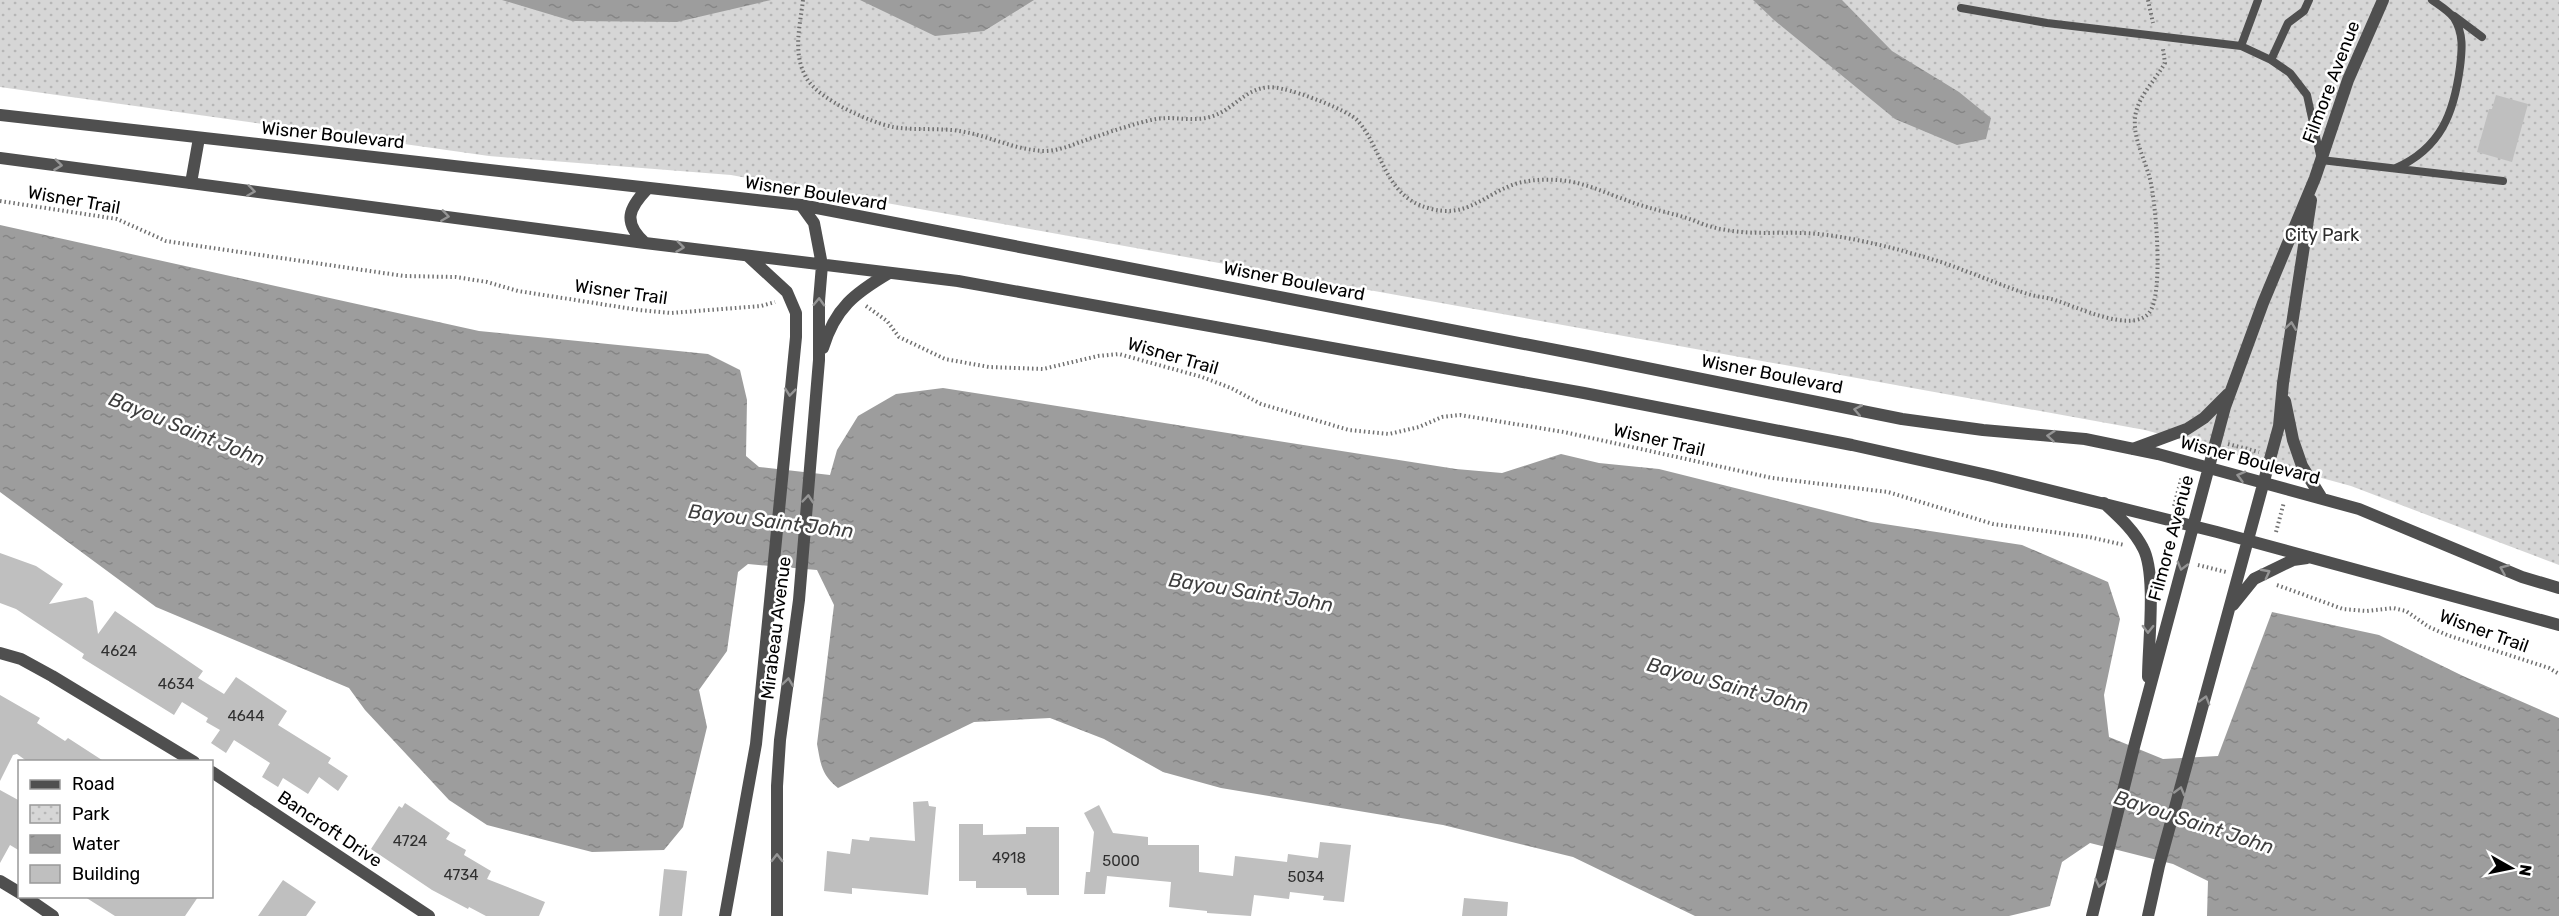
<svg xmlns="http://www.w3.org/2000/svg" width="2559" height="916" font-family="Rubik,sans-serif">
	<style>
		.park { fill: url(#park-dots) }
		.water { fill: url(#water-ripples) }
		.building { fill: #bfbfbf }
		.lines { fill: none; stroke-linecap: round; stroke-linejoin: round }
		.path { stroke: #717171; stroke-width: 4; stroke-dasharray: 1.5 3; stroke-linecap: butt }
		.service { stroke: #4f4f4f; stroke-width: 8 }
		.minor { stroke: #4f4f4f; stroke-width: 12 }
		.tertiary { stroke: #4f4f4f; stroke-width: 12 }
		.oneway { stroke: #959595 }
		.labels { text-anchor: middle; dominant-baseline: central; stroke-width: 5; stroke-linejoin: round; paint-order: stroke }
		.number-label { font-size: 15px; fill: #303030 }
		.street-label { font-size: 18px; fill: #000; stroke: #fff }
		.park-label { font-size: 18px; fill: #2d2d2d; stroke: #fff }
		.water-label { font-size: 20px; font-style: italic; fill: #3e3e3e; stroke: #fff }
	</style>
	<defs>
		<pattern id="park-dots" width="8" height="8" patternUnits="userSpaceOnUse" patternTransform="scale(1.5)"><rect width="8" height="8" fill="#d6d6d6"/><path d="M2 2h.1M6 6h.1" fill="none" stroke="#b6b6b6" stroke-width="1.8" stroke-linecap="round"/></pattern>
		<pattern id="water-ripples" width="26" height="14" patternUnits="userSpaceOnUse" patternTransform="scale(1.5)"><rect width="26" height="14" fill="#9d9d9d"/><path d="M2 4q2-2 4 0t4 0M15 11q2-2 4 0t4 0" fill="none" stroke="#858585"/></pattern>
	</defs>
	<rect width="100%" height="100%" fill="#fff"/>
	<path class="park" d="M0,0H2559V565L2351,486L2145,430L731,175L489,156L0,87Z"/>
	<path class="water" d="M502,0H771L677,22L572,21Z
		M860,0H1034L984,31L935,36Z
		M1753,0H1842L1892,51L1959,92L1991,118L1986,139L1957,145L1895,119L1774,20Z
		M0,225L479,331L708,354L740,370L747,400L746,456L759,467L830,475L837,450L858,416L896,394L943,388L1456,469L1502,473L1561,454L1599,463L1659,469L1871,522L2022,545L2108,582L2120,619L2104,695L2109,737L2163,759L2218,756L2272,612L2379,635L2463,676L2559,718V916H2207L2208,881L2173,864L2090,843L2062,862L2050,906L2009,916H1695L1573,857L1443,825L1221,788L1163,772L1104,739L1050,718L974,722L838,788C821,774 821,765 817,744L834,605L817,570L748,564L738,572L727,651L699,690L707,727L683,827L664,850L592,852L487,825L449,800L365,710L349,688L156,607L0,492Z"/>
	<path class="building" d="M2496,95L2528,104L2512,162L2477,152L2489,109H2492Z
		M0,553L36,566L63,584L49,604L86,597L93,601L98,634L115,611L203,671L198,678L224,694L236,677L287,711L278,725L331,758L328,763L348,776L338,791L319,777L308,794L283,778L278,787L262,777L270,763L234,740L226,753L211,743L220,730L206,722L208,718L182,702L174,715L82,658L84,654L16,609L0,603Z
		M0,695L40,718L37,723L65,741L68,738L105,762H28L17,754L13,755L0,781Z
		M0,790L20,801V851L10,845L0,863Z
		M928,801L929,806L936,807L928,895L852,888V894L824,891L827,851L850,854L852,839L869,841L870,837L915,841L913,802Z
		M405,803L450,833L446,839L466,850L464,855L491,871L487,879L545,902L539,916H486L469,907L468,909L432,890L371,849L399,806L402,808Z
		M1099,805L1113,833L1148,837V845H1199V872L1233,876L1235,856L1287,862L1288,854L1318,858L1320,842L1351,845L1344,902L1323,900L1324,896L1290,892L1289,899L1254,895L1251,916L1207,913V911L1169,907L1171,882L1107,876L1105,894H1084L1086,872H1090L1094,832L1084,813Z
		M959,824H983V835L1026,834V827H1059V895H1027L1026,888H976V881H959Z
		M664,869L687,871L682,916H659Z
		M283,880L316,902L306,916H258Z
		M85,897H198L185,916H115Z
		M1464,898L1508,902L1507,916H1462Z"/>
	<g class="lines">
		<path class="path" d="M803,0C800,27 792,54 807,79C820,100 869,122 893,127C916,131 941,127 965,132C991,137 1016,150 1044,151C1062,151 1078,142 1095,137C1115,130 1136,123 1156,119C1174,116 1193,122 1210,117C1238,109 1248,80 1283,89C1299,92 1347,110 1357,120C1383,149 1384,196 1428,208C1465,219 1481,197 1512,185C1526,180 1542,179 1557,180C1581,181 1603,192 1626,200C1646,208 1667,212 1687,218C1698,222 1709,227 1721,229C1748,235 1775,232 1802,233C1835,234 1868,242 1900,250C1920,256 1941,261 1960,269C1983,277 2005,287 2028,294C2037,297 2046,297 2055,300C2075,306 2131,334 2149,313C2164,295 2156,204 2150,179C2145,160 2133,138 2135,118C2137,97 2155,81 2165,63L2163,49
			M2148,0L2153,23
			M0,201L117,219L166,241L199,246L404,276L456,277L487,282L518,291L639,310L671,313L761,306L775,302
			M866,306L887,321L899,337L945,359L989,367L1043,369L1098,356L1119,354L1202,377L1231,388L1261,404L1349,430L1389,434L1419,427L1442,417L1460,415L1564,432L1772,478L1888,492L1993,524L2089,537L2124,545
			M2228,444L2259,452
			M2174,506L2182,476
			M2276,532L2284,502
			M2198,565L2226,572
			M2277,585L2343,609L2367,611L2393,608L2406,611L2429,627L2447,635L2549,668L2559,674"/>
		<path class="service" d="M1961,8L2047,23L2241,46L2271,60L2290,73L2307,95L2321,160L2503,181
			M2454,16L2482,37
			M2241,46L2258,0
			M2271,60L2288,23L2304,11L2309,0
			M2396,168C2441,148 2454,113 2460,67C2462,50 2464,34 2454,18C2449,11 2439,5 2432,0"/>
		<path class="minor" d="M191,183L199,138
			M0,653L21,659L52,676L194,762
			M212,772L429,916
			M0,881L20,893
			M24,896L53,916"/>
		<path class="tertiary" d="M0,115L801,205L1587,356L1902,419L1983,430L2085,439L2158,454L2359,509L2522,577L2559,588
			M0,158L645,243L958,281L1584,393L1852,445L1992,476L2217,532L2559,625
			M645,243C622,222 629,208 647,189
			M823,348C835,308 855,293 889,273
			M2285,401L2293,440L2302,466L2321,497
			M2133,449L2187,429L2204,418L2228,394
			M2104,503C2119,517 2134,530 2143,548C2157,574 2148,646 2148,677
			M2233,605L2254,579L2293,560L2307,558
			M725,916L756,744L796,337V313L787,292L748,256
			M777,916V786L780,740L799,600L819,360V301L822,265L814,223L801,205
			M2092,916L2134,747L2225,407L2263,303L2315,178L2348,80L2383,0
			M2148,916L2159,866L2279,426L2283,383L2311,200"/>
	</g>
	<defs><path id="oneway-chevron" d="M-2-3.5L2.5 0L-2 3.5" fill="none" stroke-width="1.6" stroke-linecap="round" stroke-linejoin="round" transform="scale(1.5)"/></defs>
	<g class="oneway">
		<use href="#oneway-chevron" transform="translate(58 165) rotate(7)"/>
		<use href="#oneway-chevron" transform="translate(251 191) rotate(8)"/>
		<use href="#oneway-chevron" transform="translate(445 216) rotate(8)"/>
		<use href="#oneway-chevron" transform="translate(680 247) rotate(7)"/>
		<use href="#oneway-chevron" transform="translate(819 302) rotate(-88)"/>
		<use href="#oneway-chevron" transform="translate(2291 326) rotate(-82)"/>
		<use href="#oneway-chevron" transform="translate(790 392) rotate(96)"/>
		<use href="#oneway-chevron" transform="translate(1858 410) rotate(-169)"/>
		<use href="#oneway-chevron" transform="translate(2051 436) rotate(-175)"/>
		<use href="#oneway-chevron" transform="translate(2241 476) rotate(-165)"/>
		<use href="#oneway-chevron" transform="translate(808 499) rotate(-85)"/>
		<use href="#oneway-chevron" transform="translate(2182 566) rotate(105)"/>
		<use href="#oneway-chevron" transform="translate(2504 569) rotate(-157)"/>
		<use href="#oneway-chevron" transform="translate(2266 573) rotate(-28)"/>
		<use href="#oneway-chevron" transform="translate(2148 629) rotate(91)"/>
		<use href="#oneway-chevron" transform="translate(788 682) rotate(-82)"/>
		<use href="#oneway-chevron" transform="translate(2205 700) rotate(-74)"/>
		<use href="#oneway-chevron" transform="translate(2180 791) rotate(-75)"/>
		<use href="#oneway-chevron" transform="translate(777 858) rotate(-90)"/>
		<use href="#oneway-chevron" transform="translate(2100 883) rotate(103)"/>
	</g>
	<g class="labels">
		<g class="number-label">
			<text x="119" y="651">4624</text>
			<text x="176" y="684">4634</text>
			<text x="246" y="716">4644</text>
			<text x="410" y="841">4724</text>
			<text x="1009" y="858">4918</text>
			<text x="1121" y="861">5000</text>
			<text x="461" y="875">4734</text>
			<text x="1306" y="877">5034</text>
		</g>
		<g class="street-label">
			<text transform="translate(2331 82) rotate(-69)">Filmore Avenue</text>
			<text transform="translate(333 135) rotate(6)">Wisner Boulevard</text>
			<text transform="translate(816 193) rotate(9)">Wisner Boulevard</text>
			<text transform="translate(74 200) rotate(10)">Wisner Trail</text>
			<text transform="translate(1294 281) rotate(11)">Wisner Boulevard</text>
			<text transform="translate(621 292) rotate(8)">Wisner Trail</text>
			<text transform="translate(1173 356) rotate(16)">Wisner Trail</text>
			<text transform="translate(1772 374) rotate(11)">Wisner Boulevard</text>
			<text transform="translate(1659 440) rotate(13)">Wisner Trail</text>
			<text transform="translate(2250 460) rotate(15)">Wisner Boulevard</text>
			<text transform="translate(2171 538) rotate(-75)">Filmore Avenue</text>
			<text transform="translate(776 628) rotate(-83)">Mirabeau Avenue</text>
			<text transform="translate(2484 631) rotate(20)">Wisner Trail</text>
			<text transform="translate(330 829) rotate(34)">Bancroft Drive</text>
		</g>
		<g class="park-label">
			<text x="2322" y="235">City Park</text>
		</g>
		<g class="water-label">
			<text transform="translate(187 429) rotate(22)">Bayou Saint John</text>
			<text transform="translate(771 521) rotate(7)">Bayou Saint John</text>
			<text transform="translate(1251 592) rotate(9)">Bayou Saint John</text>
			<text transform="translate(1728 685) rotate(15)">Bayou Saint John</text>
			<text transform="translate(2194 822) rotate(18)">Bayou Saint John</text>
		</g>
	</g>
	<rect x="18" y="760" width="195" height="138" fill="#ffffff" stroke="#999999" stroke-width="1.5"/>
	<rect x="30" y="780" width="30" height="9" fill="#4f4f4f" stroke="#999999" stroke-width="1.5"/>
	<text x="72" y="790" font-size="18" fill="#000000">Road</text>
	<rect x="30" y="805" width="30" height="18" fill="url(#park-dots)" stroke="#999999" stroke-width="1.5"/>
	<text x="72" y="820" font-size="18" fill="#000000">Park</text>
	<rect x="30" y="835" width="30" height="18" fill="url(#water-ripples)" stroke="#999999" stroke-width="1.5"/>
	<text x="72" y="850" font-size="18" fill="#000000">Water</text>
	<rect x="30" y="865" width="30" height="18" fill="#bfbfbf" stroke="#999999" stroke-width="1.5"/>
	<text x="72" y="880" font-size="18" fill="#000000">Building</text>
	<g transform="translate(2511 868) rotate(99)" stroke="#ffffff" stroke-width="4.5" paint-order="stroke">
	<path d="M0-4.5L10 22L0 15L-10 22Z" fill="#000000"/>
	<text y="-9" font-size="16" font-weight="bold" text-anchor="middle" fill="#000000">N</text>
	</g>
</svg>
